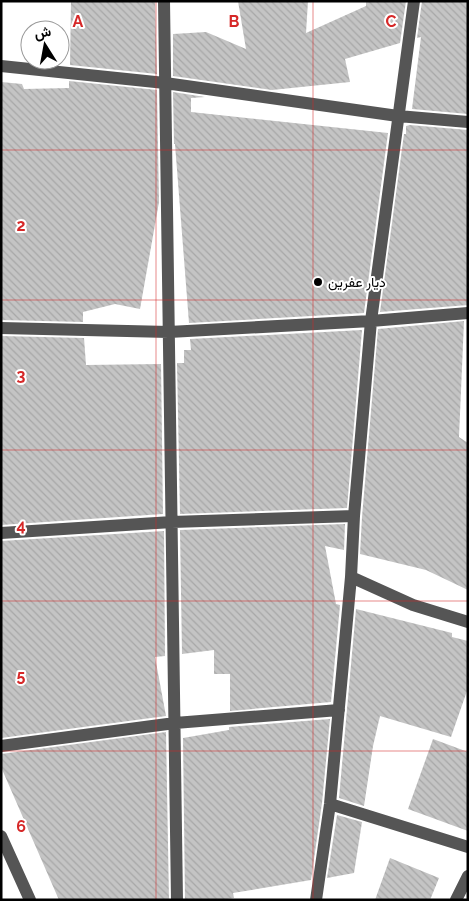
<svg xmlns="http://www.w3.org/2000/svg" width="469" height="901" font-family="Raleway,Vazirmatn,sans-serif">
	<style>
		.building { fill: url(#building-back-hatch) }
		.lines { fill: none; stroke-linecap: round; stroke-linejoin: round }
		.minor { stroke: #555; stroke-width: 12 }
		.grid { fill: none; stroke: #d62828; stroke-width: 1; stroke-opacity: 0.55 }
		.poi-dot { fill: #000; stroke: #fff; stroke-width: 2 }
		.labels { text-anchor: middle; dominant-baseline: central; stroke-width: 4; stroke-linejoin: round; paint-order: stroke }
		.poi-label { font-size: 14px; fill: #000; stroke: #fff; text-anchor: start }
		.grid-label { font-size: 16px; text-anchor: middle; font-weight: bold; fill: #d62828; stroke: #fff; stroke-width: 4; stroke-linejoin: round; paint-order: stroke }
	</style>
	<defs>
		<pattern id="building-back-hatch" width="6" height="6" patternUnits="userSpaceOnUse" patternTransform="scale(1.25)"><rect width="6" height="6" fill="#c4c4c4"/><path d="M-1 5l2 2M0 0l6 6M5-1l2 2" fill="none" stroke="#a7a7a7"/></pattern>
	</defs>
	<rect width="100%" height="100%" fill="#fff"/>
	<path class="building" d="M71,1H155L157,74L70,65Z
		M238,1H308L306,33L366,6V1H406L400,43L345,59L350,82L272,90L173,76V34L206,32L246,49Z
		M422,1H468V114L412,109L421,37L417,38Z
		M69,81L157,90L159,202L140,309L115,304L83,312V322L1,320V82L22,84L24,89L69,88Z
		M173,92L205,97L191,98V112L388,133L364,313L189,323L175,144H174Z
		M410,125L468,130V305L380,312L404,134H406V126Z
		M464,321L459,437L468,443V590L426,570L360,554L362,517L378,329Z
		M362,330L347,508L180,514L177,363H184V350H191L190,339Z
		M1,336L84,338L86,365L161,364L163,514L1,525Z
		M345,524L344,550L325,546L336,604L340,605L331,702L230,711V674H214V650L182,654L180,530Z
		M164,531L165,656L155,657L166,716L1,738V541Z
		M356,609L452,633V637L468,641V688L451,737L380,716L373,746L364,806L339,798Z
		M330,719L322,803L311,880L233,893L234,898L221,900H185L183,738L229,730V727Z
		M166,732L169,900H59L1,767V754Z
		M433,739L468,752V831L408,809Z
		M337,815L362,822L354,873L327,878Z
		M390,858L439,878L430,900H375Z"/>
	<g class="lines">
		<path class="minor" d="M164,1L177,900
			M1,66L165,83L398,116L468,122
			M1,328L169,332L371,321L468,313
			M1,533L172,522L354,516
			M351,577L413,605L468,622
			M1,746L175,723L339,710
			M330,804L468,847
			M1,836L30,900
			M316,900L330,804L351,577L354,516L371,321L414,1
			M456,900L468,876"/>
	</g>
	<path class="grid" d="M156,1V900M313,1V900M1,150H468M1,300H468M1,450H468M1,601H468M1,751H468"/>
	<circle class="poi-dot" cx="318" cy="282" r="5"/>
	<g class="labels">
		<g class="poi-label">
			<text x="328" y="282">ديار عفرين</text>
		</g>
	</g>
	<g class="grid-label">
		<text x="78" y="27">A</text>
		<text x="234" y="27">B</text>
		<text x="391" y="27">C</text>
		<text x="21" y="231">2</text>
		<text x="21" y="381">3</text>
		<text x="21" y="531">4</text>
		<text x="21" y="681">5</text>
		<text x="21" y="832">6</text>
	</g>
	<rect width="469" height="901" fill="none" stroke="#000000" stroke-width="5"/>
	<g transform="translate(45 45) rotate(349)"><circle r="24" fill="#ffffff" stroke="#999999"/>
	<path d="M0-4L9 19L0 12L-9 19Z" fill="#000000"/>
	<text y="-8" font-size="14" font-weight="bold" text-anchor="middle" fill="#000000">ش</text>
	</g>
</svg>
